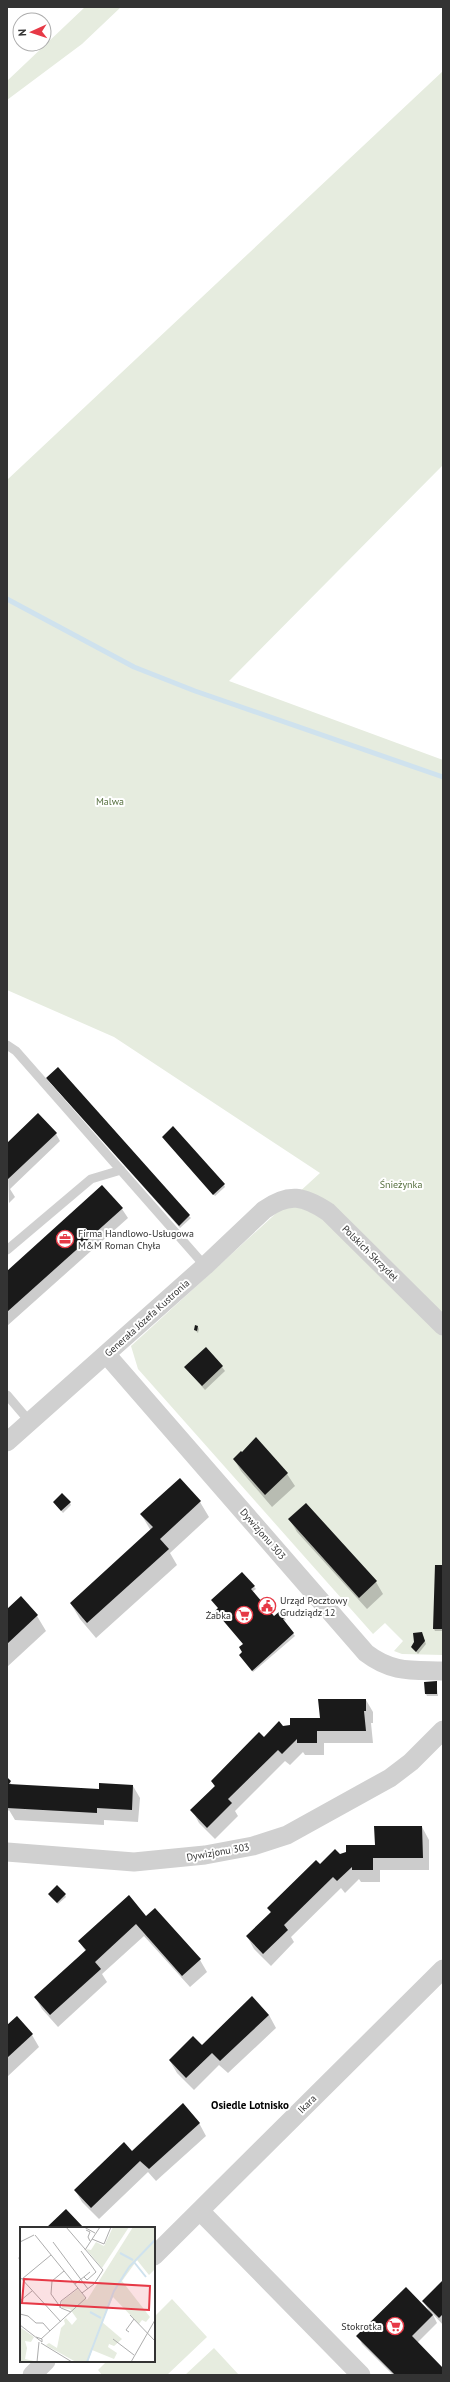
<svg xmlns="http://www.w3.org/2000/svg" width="450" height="2382" font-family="'PT Sans',sans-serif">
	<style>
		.green { fill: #e6ecdf }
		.shadow { fill: #0003 }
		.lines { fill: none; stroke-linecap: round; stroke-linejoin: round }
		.stream { stroke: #cfe2ee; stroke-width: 5 }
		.building { fill: #1a1a1a }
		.lane { stroke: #d0d0d0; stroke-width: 9 }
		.street { stroke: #d0d0d0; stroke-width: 19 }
		.labels { text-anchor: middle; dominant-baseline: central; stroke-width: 4; stroke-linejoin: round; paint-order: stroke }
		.park-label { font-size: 10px; fill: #56703f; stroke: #fff }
		.poi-label { font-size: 10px; fill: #333; stroke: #fff; text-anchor: start }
		.street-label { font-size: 10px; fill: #333; stroke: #fff }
		.neighbourhood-label { font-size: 11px; font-weight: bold; fill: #000; stroke: #fff }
		.inset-river { fill: none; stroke: #cfe2ee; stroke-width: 2 }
		.inset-road { fill: none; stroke: #adadad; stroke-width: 1 }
		.view { fill: #e63946; fill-opacity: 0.15; stroke: #e63946; stroke-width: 2 }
		.inset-edge { fill: none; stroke: #333; stroke-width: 2 }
	</style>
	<rect width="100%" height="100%" fill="#fff"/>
	<path class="green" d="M85,7H121L82,44L7,100V81Z
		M443,71V465L229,681L443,760V1655L402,1654L394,1651L403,1641L385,1623L373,1634L138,1369L131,1346L320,1173L114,1037L7,990V480Z
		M172,2299L207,2337L167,2375H102L98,2370L107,2361H154V2317Z
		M214,2348L239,2375H185Z"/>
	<path class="shadow" d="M58,1068L189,1216L191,1218L180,1228L49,1080Z
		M56,1134L60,1141L10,1189L15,1197L9,1203L7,1144Z
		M164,1139L224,1185L225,1187L215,1196Z
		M102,1186L122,1209L128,1218L7,1326V1272Z
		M198,1327L199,1329L198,1333L195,1330Z
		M222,1367L225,1371L205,1390L189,1372Z
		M256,1439L287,1474L295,1486L272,1507L241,1471L234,1459L243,1453Z
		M54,1502L70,1503L71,1505L63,1513Z
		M200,1502L209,1517L170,1553L177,1565L96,1638L80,1619L71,1604L151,1531L141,1514Z
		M306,1504L376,1582L383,1594L367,1609L297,1532L290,1520Z
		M436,1566H443V1631H435L434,1629Z
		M242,1574L256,1589L252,1592L274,1618L280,1612L286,1620L283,1621L295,1636L253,1672L240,1656L244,1652V1644L219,1608Z
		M21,1598L37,1616L46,1631L7,1667V1610Z
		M423,1636L426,1644L418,1654L412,1647Z
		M436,1682L438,1696H427L426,1694Z
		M366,1700L373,1712V1723H371L373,1743H324V1755H305L303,1752L290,1765L285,1761L235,1811L238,1816L215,1839L199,1823L192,1810L215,1787L212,1781L264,1738L283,1727L321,1719Z
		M7,1778L12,1785L100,1790L133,1786L140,1798L138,1822L104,1820V1825L15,1820L9,1810L7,1812Z
		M422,1827L429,1840V1870H380V1882H361L359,1879L345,1893L341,1888L291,1937L294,1942L271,1966L254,1949L247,1936L271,1913L268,1908L320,1865L340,1855L376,1846Z
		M65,1895L66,1897L58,1904L50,1896Z
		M145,1917L200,1960L207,1972L190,1987L144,1936L102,1974L107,1982L58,2027L42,2009L35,1997L86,1952L79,1941Z
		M269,2015L276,2028L228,2073L219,2065L194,2090L177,2073L170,2061Z
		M17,2018L32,2035L39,2047L7,2077V2026Z
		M199,2123L206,2136L156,2181L148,2172L99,2219L82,2202L75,2190L132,2153Z
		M65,2210L83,2228H48Z
		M21,2255V2262L18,2258Z
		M443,2281V2325L432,2313L437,2323L417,2343L443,2370V2375H393L362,2344L358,2336L429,2311L423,2301Z"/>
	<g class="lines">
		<path class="stream" d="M7,599L134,667L195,691L443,777"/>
	</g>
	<path class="building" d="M58,1067L190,1215L179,1226L46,1078Z
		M38,1113L57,1133L7,1180V1143Z
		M173,1126L225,1184L213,1195L162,1137Z
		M102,1185L123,1208L7,1312V1271Z
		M195,1325L198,1326L197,1331L194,1330Z
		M206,1347L223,1366L202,1386L184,1367Z
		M256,1437L288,1473L265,1495L233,1459L241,1451L242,1452Z
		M180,1478L201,1501L160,1539L169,1549L87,1623L70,1603L153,1527L140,1514Z
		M62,1493L71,1502L61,1511L53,1502Z
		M306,1503L377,1581L359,1598L288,1519Z
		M435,1565H443V1629H433Z
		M242,1572L255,1586L251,1589L274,1616L280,1611L285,1617L283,1619L294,1633L252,1671L239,1655L242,1652L239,1647L243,1644L215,1611L218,1608L211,1600Z
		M21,1596L38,1615L7,1644V1609Z
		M422,1632L425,1641L416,1652L411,1647L414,1642L413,1633Z
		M437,1681V1694H425L424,1682Z
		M318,1699H366V1711H364L366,1731H317V1743H297V1739L282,1754L278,1750L228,1799L232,1803L207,1828L190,1810L215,1786L211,1781L259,1732L264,1737L279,1721L283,1726L290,1725V1718H320Z
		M7,1777L11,1781L9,1784L99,1789V1783L133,1785L132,1810L97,1808V1813L7,1808Z
		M374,1826H422L423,1858H373V1870H352V1867L337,1881L333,1877L284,1925L288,1930L263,1954L246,1936L271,1912L267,1908L316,1860L320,1864L335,1849L340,1854L346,1852V1845H375Z
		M57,1885L66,1894L57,1903L48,1894Z
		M129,1895L146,1916L155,1908L201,1959L182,1976L136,1924L95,1962L101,1969L50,2015L34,1997L86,1950L78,1941Z
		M252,1996L269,2015L220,2061L212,2053L186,2078L169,2060L193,2036L202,2045Z
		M17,2016L33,2034L7,2058V2025Z
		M183,2103L200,2123L149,2169L140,2161L91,2208L74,2190L124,2142L132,2151Z
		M66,2209L83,2227L46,2228Z
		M443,2280V2314L439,2318L422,2301Z
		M406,2287L433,2315L412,2336L443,2368V2375H395L356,2336Z"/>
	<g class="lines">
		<path class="lane" d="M7,1045L16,1051L205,1266
			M7,1250L91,1179L121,1170
			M7,1395L30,1422"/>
		<path class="street" d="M106,1354L366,1653C392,1673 412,1670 443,1671
			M7,1442L205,1266L264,1210C289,1192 304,1196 328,1212L443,1326
			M7,1852L134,1862L205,1855L253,1846L287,1835L390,1778L411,1762L443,1730
			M200,2211L361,2375
			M154,2256L443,1969
			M32,2375L46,2361"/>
	</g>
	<defs>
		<symbol id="office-ring" viewBox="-11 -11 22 22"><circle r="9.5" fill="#fff" stroke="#e63946" stroke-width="1.5"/><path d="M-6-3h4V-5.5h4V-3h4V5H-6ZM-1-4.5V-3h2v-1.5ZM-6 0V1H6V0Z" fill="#e63946"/></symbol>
		<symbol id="civic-ring" viewBox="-11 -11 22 22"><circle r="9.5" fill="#fff" stroke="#e63946" stroke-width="1.5"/><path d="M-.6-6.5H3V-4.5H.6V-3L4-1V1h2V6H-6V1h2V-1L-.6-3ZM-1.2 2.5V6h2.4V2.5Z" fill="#e63946"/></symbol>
		<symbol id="supermarket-ring" viewBox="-11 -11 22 22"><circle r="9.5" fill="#fff" stroke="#e63946" stroke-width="1.5"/><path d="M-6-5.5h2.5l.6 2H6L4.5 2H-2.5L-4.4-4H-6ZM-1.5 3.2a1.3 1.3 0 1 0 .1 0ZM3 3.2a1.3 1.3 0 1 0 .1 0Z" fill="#e63946"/></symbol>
	</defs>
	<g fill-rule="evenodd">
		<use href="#office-ring" x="55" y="1229" width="20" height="20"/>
		<use href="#civic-ring" x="257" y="1596" width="20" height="20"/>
		<use href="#supermarket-ring" x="234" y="1605" width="20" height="20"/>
		<use href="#supermarket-ring" x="385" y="2316" width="20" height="20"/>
	</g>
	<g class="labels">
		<g class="park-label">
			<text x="110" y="801">Malwa</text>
			<text x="401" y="1184">Śnieżynka</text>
		</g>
		<g class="poi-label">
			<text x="78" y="1233">Firma Handlowo-Usługowa<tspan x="78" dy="12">M&amp;M Roman Chyła</tspan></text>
			<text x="280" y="1600">Urząd Pocztowy<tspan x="280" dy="12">Grudziądz 12</tspan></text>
			<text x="231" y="1615" text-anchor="end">Żabka</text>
			<text x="382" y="2326" text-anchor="end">Stokrotka</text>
		</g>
		<g class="street-label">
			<text transform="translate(370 1253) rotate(45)">Polskich Skrzydeł</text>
			<text transform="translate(147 1318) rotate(-42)">Generała Józefa Kustronia</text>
			<text transform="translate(263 1534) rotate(49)">Dywizjonu 303</text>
			<text transform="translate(218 1852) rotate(-10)">Dywizjonu 303</text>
			<text transform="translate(307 2104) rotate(-45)">Ikara</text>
		</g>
		<g class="neighbourhood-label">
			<text x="250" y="2105">Osiedle Lotnisko</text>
		</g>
	</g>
	<g transform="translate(20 2227)">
		<rect width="135" height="135" fill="#fff"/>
		<path d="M93,0H109L82,41L66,22L71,23L76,15L84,19ZM113,0H135V42L129,48L117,33L115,36L127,50L115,36L102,54L130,90L126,95L122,93L119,97L93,70L82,95L102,112L94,119L89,117L88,120L97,126L94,132L72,123L68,135H56L29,120L26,118L29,116L37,121L41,101L45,97L44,93L46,91L52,98L57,92L50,82L42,81V74L58,62L67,73ZM0,100L14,110L11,115L5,114L7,121L5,132L18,135H0Z" fill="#e6ecdf"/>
		<path class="inset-river" d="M100,26L113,33M114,35L126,50M70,85L81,91M67,135L94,64L109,40L135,13"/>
		<path class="inset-road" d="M46,0L83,43L74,57L62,66M64,0L75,6M66,3L70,5L68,10L70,14M15,8L66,71L21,112M72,12L84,17L91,0M0,15L14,8M33,15L68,62M65,23L80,0M61,24L76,45L67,53L64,50M44,44L32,54L31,67L41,81L51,85M0,50L41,95M2,52L31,28M55,57L70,45M0,74L12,64M40,81L41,74L58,61M0,87L8,89L16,96H23L30,104M110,88L135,114M0,98L22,115V112L16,110M109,105L106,103L114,92M93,112L114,128M21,116L52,135M17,135L19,115M111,135L135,93"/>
		<path class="view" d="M4,52L130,59L129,83L2,76Z"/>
		<rect width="135" height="135" class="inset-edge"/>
	</g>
	<rect width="450" height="2382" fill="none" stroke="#333333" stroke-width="16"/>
	<g transform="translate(32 32) rotate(267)"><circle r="19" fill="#ffffff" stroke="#adadad"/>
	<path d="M0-3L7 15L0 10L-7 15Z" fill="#e63946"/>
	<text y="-6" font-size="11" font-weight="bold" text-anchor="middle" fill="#333333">N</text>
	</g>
</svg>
